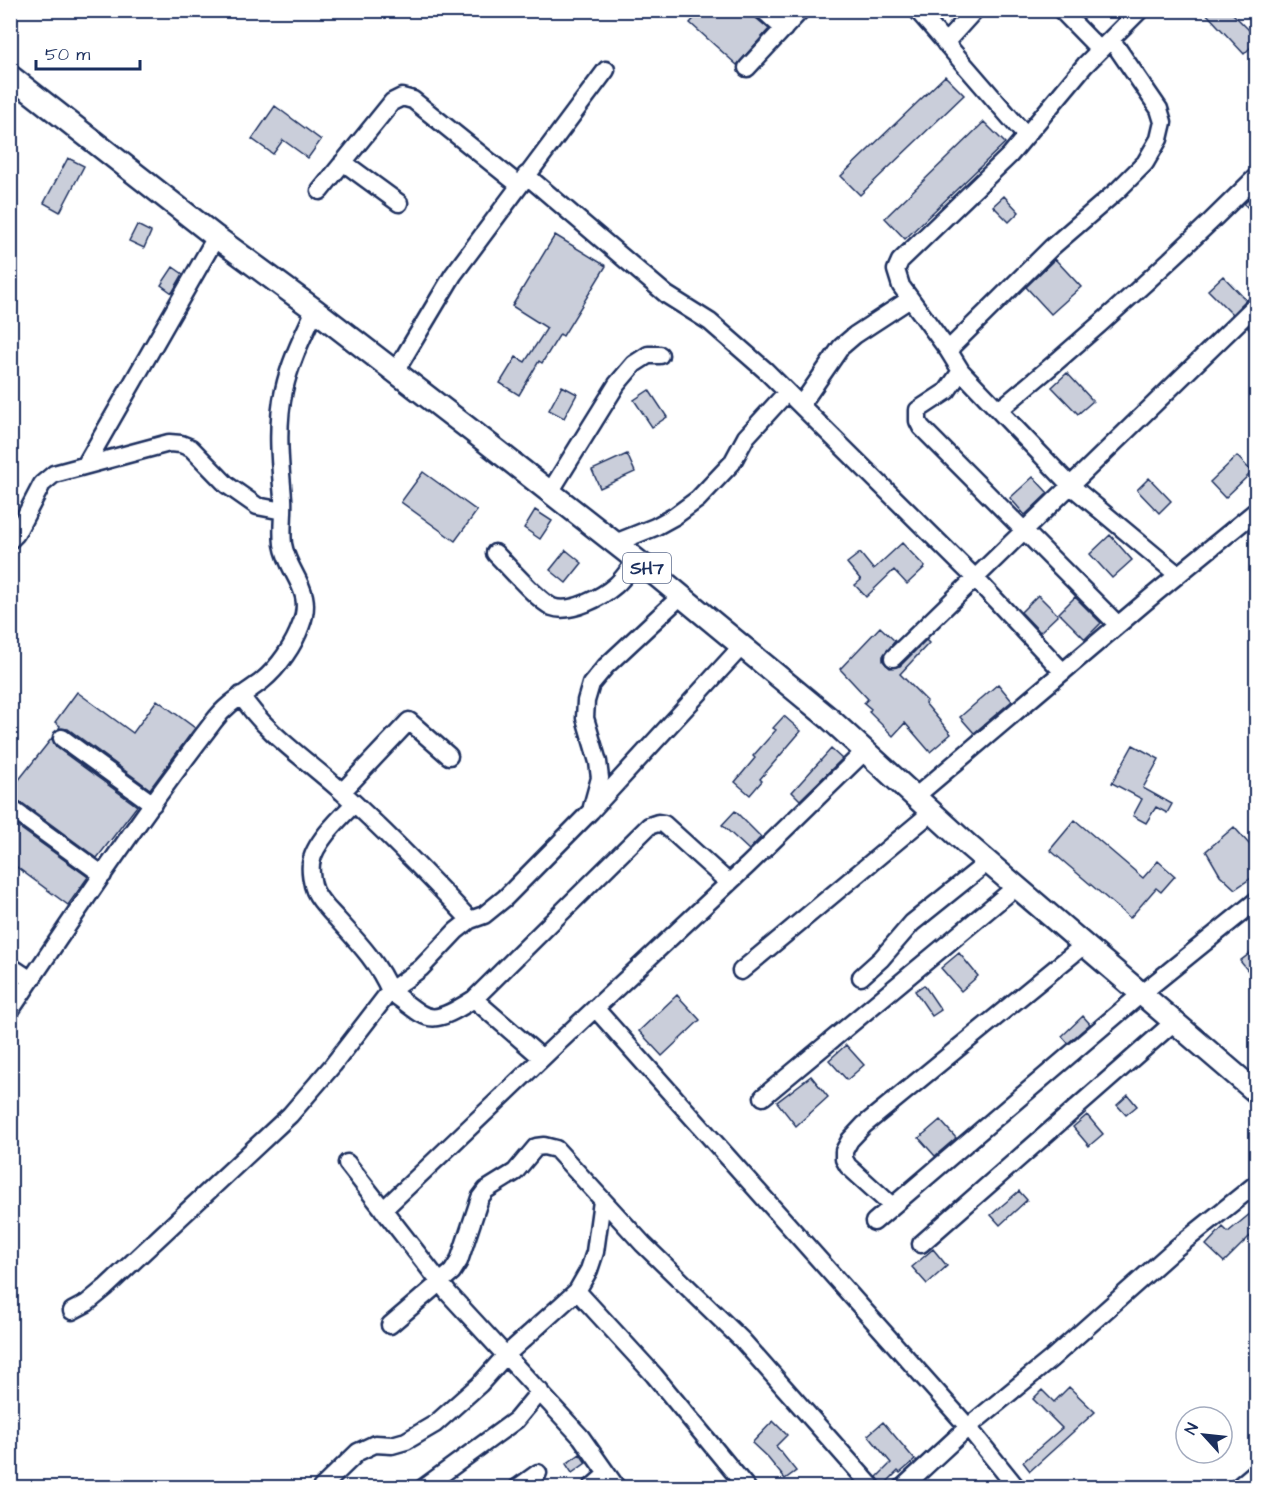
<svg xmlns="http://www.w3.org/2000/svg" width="1267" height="1498" font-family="'Architects Daughter',sans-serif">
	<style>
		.building { fill: #caceda; stroke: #1b2f5e; stroke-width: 1.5 }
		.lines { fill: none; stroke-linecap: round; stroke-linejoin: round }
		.minor-casing { stroke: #1b2f5e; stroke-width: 21 }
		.major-casing { stroke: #1b2f5e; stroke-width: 26 }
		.minor { stroke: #fff; stroke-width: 16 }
		.major { stroke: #fff; stroke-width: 21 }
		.labels { text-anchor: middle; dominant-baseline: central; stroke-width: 5; stroke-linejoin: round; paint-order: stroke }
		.shield { fill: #fff; stroke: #5f6d8e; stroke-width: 1.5 }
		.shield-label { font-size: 18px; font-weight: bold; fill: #1b2f5e }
	</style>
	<rect width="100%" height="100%" fill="#fff"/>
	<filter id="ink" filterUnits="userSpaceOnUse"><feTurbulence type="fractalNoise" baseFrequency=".0167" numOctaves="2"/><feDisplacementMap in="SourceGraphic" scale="12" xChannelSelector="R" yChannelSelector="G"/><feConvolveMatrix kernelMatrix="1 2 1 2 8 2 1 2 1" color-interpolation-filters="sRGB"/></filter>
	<g filter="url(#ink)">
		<path class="building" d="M702,10H753L756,18L769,29L737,65L690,23Z
			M1203,10H1229L1257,38V41L1244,54Z
			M945,76L964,95L860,195L841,176Z
			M275,106L321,140L308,158L283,140L273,154L252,139Z
			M984,122L1005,143L905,239L885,218Z
			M68,158L84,166L60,212L44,203Z
			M1257,191V216L1244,204Z
			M1004,196L1019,212L1009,222L993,206Z
			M137,225L151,232L144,248L129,241Z
			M555,235L606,266L563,336L560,334L542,363L539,361L519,395L500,383L516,357L525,362L547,328L512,306Z
			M1055,259L1081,287L1051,314L1026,287Z
			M173,267L183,274L172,293L161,285Z
			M1223,276L1246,300L1232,314L1208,290Z
			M1257,319V337L1248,328Z
			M1067,373L1093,401L1078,414L1052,387Z
			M562,386L577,394L564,418L549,410Z
			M649,390L667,417L652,427L634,400Z
			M627,454L635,472L600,488L592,470Z
			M1237,456L1252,472L1225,498L1210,482Z
			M423,472L477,511L455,541L401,502Z
			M1033,477L1048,493L1025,515L1010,498Z
			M1149,478L1171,501L1159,513L1137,490Z
			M535,510L552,521L540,539L524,528Z
			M1110,535L1132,560L1112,578L1090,554Z
			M902,543L925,567L907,584L894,570L866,597L855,585L861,580L847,563L860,553L873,569L875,568Z
			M566,550L582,563L566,583L550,570Z
			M1038,595L1058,615L1040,632L1021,612Z
			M1075,597L1101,623L1085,639L1059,613Z
			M880,627L895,641L883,656V661L890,668L900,666L926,640L929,643L900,674L927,701L925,703L951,734L930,752L905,723L893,736L869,712L871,709L864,703L868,699L840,669Z
			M998,684L1012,701L974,733L960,717Z
			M77,692L133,733L157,700L195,728L150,789L68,729L59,728L60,726L55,722Z
			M784,716L801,731L760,779L762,781L750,795L735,782L755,758L753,756L776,730L773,728Z
			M52,738L56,747L137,806L97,858L22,803L16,802L10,803V791Z
			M1133,745L1159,759L1143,788L1172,804L1167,813L1156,807L1146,823L1133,816L1142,799L1112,783Z
			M831,749L842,759L800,800L792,792Z
			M735,811L761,837L749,850L722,825Z
			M1075,820L1143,878L1158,861L1175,876L1161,892L1156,888L1130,918L1050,850Z
			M10,821L88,877L68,905L10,862Z
			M1234,827L1257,853V874L1235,889L1220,875L1206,851Z
			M1257,948V982L1240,961Z
			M959,953L978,976L961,991L941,968Z
			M924,985L941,1010L932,1016L915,991Z
			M677,995L700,1020L662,1056L639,1031Z
			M1083,1016L1090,1024L1068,1043L1062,1036Z
			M846,1045L864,1065L847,1080L829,1060Z
			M811,1076L828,1097L796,1126L777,1102Z
			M1128,1095L1137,1106L1126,1115L1117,1105Z
			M1087,1115L1103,1134L1089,1146L1073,1127Z
			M940,1120L956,1138L935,1156L919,1138Z
			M1019,1191L1027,1200L1000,1225L991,1215Z
			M1257,1208V1244L1250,1236L1224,1262L1206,1245L1223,1227L1228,1232Z
			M933,1249L947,1266L927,1284L912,1267Z
			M1069,1387L1095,1412L1030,1471L1023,1462L1062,1428L1033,1399L1042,1390L1054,1402Z
			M773,1421L787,1435L776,1446L796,1471L785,1479L768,1458L752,1443Z
			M883,1422L915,1460L900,1473L898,1471L883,1486L877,1477L891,1463L868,1435Z
			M580,1454L586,1463L572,1473L566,1464Z"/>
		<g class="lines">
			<defs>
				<path id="minor" d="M763,10L784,29
					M917,10L1026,136
					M1061,10L1100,50
					M1140,10L1085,65L1010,155L900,261L896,270L901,286L948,350L961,371L1070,485L1178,575
					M945,43L975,10
					M747,68L801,10
					M343,162L399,203
					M526,175L667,295L710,322L765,370L975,578L1063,672
					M320,191L392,102L402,97L413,100L519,185
					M948,350L1052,247L1118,190L1145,163L1159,139L1163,122L1159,109L1111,39
					M961,371L947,391L918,410V421L921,427L1118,625
					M395,372L453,275L606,70
					M801,405L841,347L855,335L910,299
					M999,410C1089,336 1174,259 1256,177
					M86,464L216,237
					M550,492L617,384L634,364L648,355H660
					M10,540L16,534L42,484L54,474L169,443L181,444L191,448L227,485L257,506L283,511
					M615,543L655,527L675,516L698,499L732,463L746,437L787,392
					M495,553C508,566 537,600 552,607C571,614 602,597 616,585C624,578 630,568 636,560
					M893,658L1256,305
					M241,695C263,731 308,761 340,790C385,831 428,875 470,920
					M62,738L153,804
					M342,792L409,721L449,756
					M915,797L1157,592L1256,511
					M592,807L600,778L598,762L585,718L586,701L591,684L606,666L681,596
					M16,812L103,875
					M729,883L664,824L658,823L649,826L474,999C428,1028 430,1021 390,991L421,968L456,931L470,920L484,915L505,898L591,811L742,646
					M10,966L31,980
					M741,971L932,812
					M861,977L881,959L912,923L988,862
					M474,999L542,1058
					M595,1008L968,1427L1017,1488
					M10,1011C76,913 142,814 214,721C227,703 245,694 262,681C279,667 294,645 301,625C315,589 288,575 283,544C281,529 284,513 283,498C280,462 276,426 284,390C290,362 303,336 315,310
					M763,1097L1017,886
					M347,1163L449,1294L581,1437L617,1488
					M892,1206L848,1166L844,1159V1151L850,1140L864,1125L1084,945
					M383,1210L557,1044L748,865L865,751
					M874,1222L1141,994L1256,901
					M921,1244L1174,1022
					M577,1291L654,1375L747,1488
					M72,1311L87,1303L105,1288L290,1115L333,1065L390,991C379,964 358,942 338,920C331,912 320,902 315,891C312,884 310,871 311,864C313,844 340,818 354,804
					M390,1325L452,1272L459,1261L480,1198L486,1190L515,1172L536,1147L544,1146L556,1149L643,1244L742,1340L873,1488
					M321,1488L358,1452L375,1444L392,1445L406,1441L435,1424L480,1384L506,1355L577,1291L589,1270L595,1252L602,1201
					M423,1488L516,1420L540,1391
					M517,1488L538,1473
					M591,1488L607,1474
					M902,1488L968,1427L1051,1359L1176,1248L1256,1184
					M1237,1488L1256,1472"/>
				<path id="major" d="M10,76L216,237L315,310L472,431L657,576L830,719L969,846L1256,1092"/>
			</defs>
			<use href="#minor" class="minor-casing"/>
			<use href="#major" class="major-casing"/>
			<use href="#minor" class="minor"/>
			<use href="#major" class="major"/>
		</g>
	</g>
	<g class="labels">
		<rect class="shield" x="623" y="553" width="48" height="30" rx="4.5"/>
		<g class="shield-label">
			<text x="647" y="568">SH7</text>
		</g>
	</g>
	<rect width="1267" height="1498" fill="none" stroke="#fff" stroke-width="36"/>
	<rect x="18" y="18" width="1231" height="1462" fill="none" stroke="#1b2f5e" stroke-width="2" filter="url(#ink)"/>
	<g transform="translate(1204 1435) rotate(297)"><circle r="28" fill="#ffffff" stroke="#a4acbf" stroke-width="1.5"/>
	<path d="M0-4.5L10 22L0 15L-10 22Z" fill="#1b2f5e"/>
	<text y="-9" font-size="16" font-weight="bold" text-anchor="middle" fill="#1b2f5e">N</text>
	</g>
	<path d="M36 60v9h104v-9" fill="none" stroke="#1b2f5e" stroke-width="3"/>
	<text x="45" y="60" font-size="18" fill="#1b2f5e" stroke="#ffffff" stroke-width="4.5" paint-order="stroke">50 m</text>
</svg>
